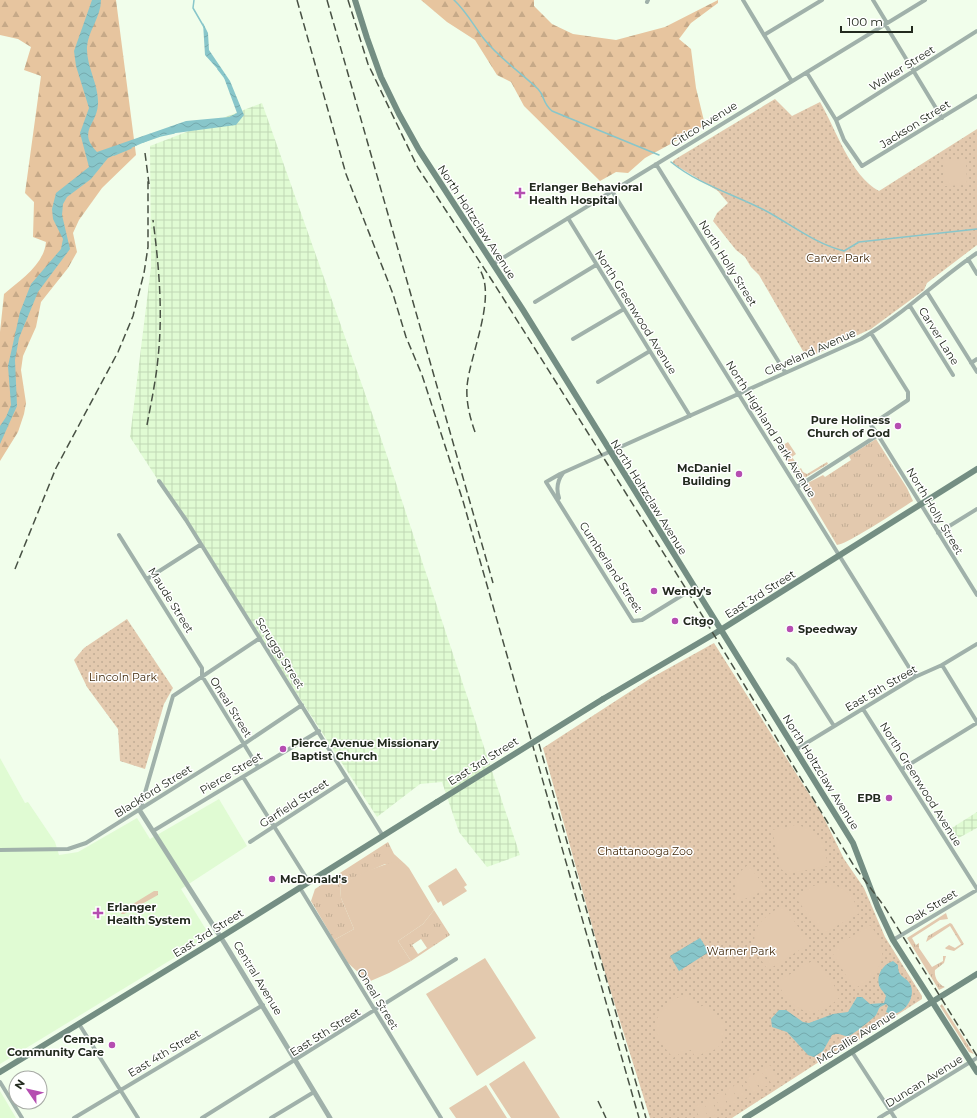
<svg xmlns="http://www.w3.org/2000/svg" width="977" height="1118" font-family="Montserrat,sans-serif">
	<style>
		.built { fill: #e0fbd3 }
		.industrial { fill: url(#industrial-grid) }
		.grass { fill: url(#grass-tufts); fill-rule: evenodd }
		.forest { fill: url(#forest-firs) }
		.park { fill: url(#park-dots) }
		.pitch { fill: #e3c9ae }
		.water { fill: url(#water-waves) }
		.lines { fill: none; stroke-linecap: round; stroke-linejoin: round }
		.stream { stroke: #88c6ca; stroke-width: 1.5 }
		.minor { stroke: #a0b1aa; stroke-width: 4 }
		.tertiary { stroke: #a0b1aa; stroke-width: 5 }
		.secondary { stroke: #748e83; stroke-width: 6 }
		.rail { stroke: #485144; stroke-width: 1.5; stroke-dasharray: 8 4; stroke-linecap: butt }
		.secondary-bridge { stroke: #748e83; stroke-width: 6 }
		.poi-dot { fill: #b54eb1; stroke: #fff; stroke-width: 1.5 }
		.labels { text-anchor: middle; dominant-baseline: central; stroke-width: 3; stroke-linejoin: round; paint-order: stroke }
		.street-label { font-size: 11px; fill: #222a1e; stroke: #fff }
		.poi-label { font-size: 11px; font-weight: bold; fill: #222a1e; stroke: #fff; text-anchor: start }
		.park-label { font-size: 11px; fill: #41290b; stroke: #fff }
	</style>
	<defs>
		<pattern id="industrial-grid" width="8" height="8" patternUnits="userSpaceOnUse"><rect width="8" height="8" fill="#e0fbd3"/><path d="M0 4h8M4 0v8" fill="none" stroke="#c0d7b5"/></pattern>
		<pattern id="grass-tufts" width="24" height="20" patternUnits="userSpaceOnUse"><rect width="24" height="20" fill="#e3c9ae"/><path d="M3 7l-1-3M5 7V3M7 7l1-3M15 17l-1-3M17 17v-4M19 17l1-3" fill="none" stroke="#c2ad95"/></pattern>
		<pattern id="forest-firs" width="22" height="20" patternUnits="userSpaceOnUse"><rect width="22" height="20" fill="#e7c59f"/><path d="M5 1l3.5 6h-7zM16 11l3.5 6h-7z" fill="#c6a988"/></pattern>
		<pattern id="park-dots" width="8" height="8" patternUnits="userSpaceOnUse"><rect width="8" height="8" fill="#e3c9ae"/><path d="M2 2h.1M6 6h.1" fill="none" stroke="#c2ad95" stroke-width="1.8" stroke-linecap="round"/></pattern>
		<pattern id="water-waves" width="16" height="10" patternUnits="userSpaceOnUse"><rect width="16" height="10" fill="#88c6ca"/><path d="M0 5q4-4 8 0t8 0" fill="none" stroke="#75aaad"/></pattern>
	</defs>
	<rect width="100%" height="100%" fill="#f1feeb"/>
	<path class="built" d="M0,758L25,803L28,802L55,842L59,855L78,852L137,818L150,839L219,799L247,846L181,889L210,936L0,1064Z
		M0,1091L16,1118H0Z"/>
	<path class="industrial" d="M262,103L384,447L520,855L487,867L459,832L442,782L420,784L377,817L130,437L151,267L150,146Z
		M977,812V828L953,841L947,831Z"/>
	<path class="grass" d="M876,439L907,488L913,501C900,509 848,544 837,545L802,486L823,475L825,477L851,460L849,456Z
		M788,442L796,454L792,457L799,467L793,470L780,447Z
		M827,462L828,464L801,480L797,479L794,473L801,468L803,472L807,474Z
		M388,842L394,854L405,864H385L340,884L341,898L354,929L334,940L311,901L315,889Z
		M154,891H158V895L124,914H121L123,910Z
		M434,910L450,935L411,961L398,941L423,924ZM421,939L427,948L418,954L412,945Z
		M946,913L948,919L940,920L912,938L916,945L919,943V948L932,967L943,961V956H946L944,963L935,970C934,977 938,984 945,987L939,990L907,938Z
		M950,923L952,924L964,944L954,951L946,949L945,948L949,945L955,948L961,944L950,926L926,942L928,936Z
		M942,1004L945,1009L974,1054L969,1052L940,1006Z"/>
	<path class="forest" d="M0,0H116L136,155L102,188L79,220L73,233L77,252L68,268L41,302L36,327L23,356L21,370L26,403L24,414L18,432L0,461V332L4,294C20,280 44,265 46,242L33,237L34,202L25,193L41,76L24,70L31,47L18,39L0,35Z
		M421,0H534V6L552,24L573,34L616,40L665,27L718,0V3L691,23L679,39L691,49L696,88L705,125L645,158L628,173L616,172L600,181L524,106L511,82L497,75L475,40L447,22Z"/>
	<path class="park" d="M775,99L792,116L820,102C836,129 850,175 879,191L977,129V245L927,283L924,290L871,329L807,358L759,275L751,267L745,257L736,250L713,221L717,213L728,203L718,191L672,163L674,160Z
		M127,619L173,688L164,704L145,769L120,761L118,729L87,687L74,660L84,648Z
		M714,643L823,816L844,859L864,888L885,937L922,996V999L852,1044L842,1047L732,1118H650L606,976L543,748L651,678Z"/>
	<path class="pitch" d="M966,159L967,185L944,186L943,160Z
		M795,825C821,829 824,842 828,866L787,874L781,869L772,830Z
		M392,862L405,864L409,868L434,910L423,924L398,941L411,961L389,973L366,983L362,976L348,963L334,940L354,929L341,898L340,884L367,871Z
		M748,865L765,886V890L738,902C732,887 734,875 748,865Z
		M456,868L467,885L464,887L467,891L443,906L441,901L438,903L428,886Z
		M824,883C845,886 852,894 860,913L824,933H821L796,898L813,886Z
		M784,905L809,944L768,970C746,940 750,923 784,905Z
		M870,925L880,938L883,958L874,977L854,989L833,954V948Z
		M485,958L536,1038L477,1076L426,994Z
		M812,961L819,963L841,996C836,1000 832,1005 826,1008C803,1020 786,1001 777,982Z
		M687,993L697,1008L707,1004L716,1017L718,1016L725,1026L721,1045L711,1052L708,1050L696,1058L691,1050L688,1051L687,1049L673,1058C670,1053 665,1049 661,1043C646,1018 666,1002 687,993Z
		M524,1061L560,1118H511L489,1084Z
		M770,1065L778,1080L771,1083L763,1069Z
		M761,1070L769,1085L762,1088L754,1074Z
		M752,1075L760,1090L753,1094L745,1079Z
		M740,1082L748,1097L741,1100L733,1086Z
		M486,1085L507,1118H456L449,1108Z
		M731,1087L739,1102L732,1105L724,1091Z
		M721,1092L729,1107L722,1111L714,1096Z
		M710,1098L718,1113L711,1117L703,1102Z
		M701,1103L709,1118H700L694,1107Z"/>
	<path class="water" d="M92,0H101C101,17 88,31 87,47C86,66 99,85 98,104C97,125 77,131 97,152L186,121L229,117L237,113L223,75L205,55L203,23L208,33L209,50L230,81L244,115L236,125L161,135L108,158L91,179L67,197L63,204L62,215L70,249L38,292L19,338L15,360L17,406L0,444V426L6,417L11,405L8,366L20,312L31,284L61,249L63,239L53,219L52,209L56,193L89,167L80,133L89,108L76,66L74,51Z
		M700,938L709,952L679,971L670,956Z
		M893,961L898,965C898,968 898,971 900,974C903,978 909,980 911,986C916,1000 900,1020 886,1012L888,1006L886,1004L880,1007C878,1009 878,1012 876,1015C874,1018 851,1036 849,1036C842,1037 841,1032 832,1035L823,1051L814,1057L808,1055L787,1032L772,1027L771,1019L779,1010H786L803,1022L809,1023L833,1014L848,1012L857,997H862L870,1004L884,1003L886,996C884,992 880,989 879,985C876,974 884,964 893,961Z"/>
	<g class="lines">
		<path class="stream" d="M194,0L193,8L204,27
			M454,0C466,11 474,26 484,39C499,58 520,72 538,89C545,96 542,103 552,111L659,155
			M218,69L225,78
			M143,142L160,136L174,133
			M114,155L131,148
			M671,162C699,185 736,195 768,212C793,226 816,244 844,251L859,242L977,229"/>
		<path class="minor" d="M743,0L791,80
			M873,0L887,23
			M647,2L648,0
			M885,24L942,118
			M764,35L822,0
			M807,73L836,120L844,140L862,166L977,96
			M836,120L977,31
			M656,164L785,372
			M612,191L915,677
			M568,218L690,416
			M968,259L977,274
			M493,264L925,0
			M927,292L977,372
			M535,302L596,265
			M910,306L953,375
			M573,339L624,309
			M971,363L977,359
			M598,382L650,351
			M878,435L977,595
			M159,481L186,520L383,836
			M797,487L878,435L871,425L908,400V392L871,333
			M559,498C556,489 557,481 563,473
			M938,533L977,509
			M119,535L202,668V676L258,767
			M147,579L200,545
			M694,588L642,620L633,621L546,482L560,474L861,339C903,315 937,280 977,253
			M788,659L795,665L834,726
			M942,665L977,722
			M863,709L977,889
			M795,750L915,677L942,665L977,644
			M902,769L977,723
			M243,777L309,882
			M140,810L173,696L260,638
			M153,831L319,731
			M250,842L347,779
			M0,850L68,849L86,843L244,744L302,705
			M300,888L441,1118
			M893,940L977,890
			M79,1024L138,1118
			M852,1052L895,1118
			M0,1082L22,1118
			M74,1118L263,1005
			M202,1118L456,959
			M271,1118L314,1092
			M879,1118L977,1058"/>
		<path class="tertiary" d="M140,811L225,944L330,1118"/>
		<path class="secondary" d="M355,0L367,38L381,77L399,114L419,150L523,310L853,843L878,908L893,940L977,1072
			M603,699L714,634L977,469
			M0,1072L221,937L437,802
			M745,1118L977,974"/>
		<path class="rail" d="M297,0L346,174L393,294L406,337L422,375L463,501L639,1118
			M327,0L493,583
			M348,0L368,64L418,168L493,282L688,592L854,866L884,906L977,1056
			M145,153L149,184
			M147,425C151,403 156,380 158,358C163,312 159,266 153,220
			M475,432C470,418 466,402 467,387C469,356 499,294 478,267
			M15,569L56,468L118,352L133,316L144,273L148,247V180
			M539,744L646,1118
			M598,1101L606,1118"/>
		<path class="secondary-bridge" d="M437,802L603,699"/>
	</g>
	<g class="poi-dot">
		<path d="M518 187h4v4h4v4h-4v4h-4v-4h-4v-4h4z"/>
		<circle cx="898" cy="426" r="4"/>
		<circle cx="739" cy="474" r="4"/>
		<circle cx="654" cy="591" r="4"/>
		<circle cx="675" cy="621" r="4"/>
		<circle cx="790" cy="629" r="4"/>
		<circle cx="283" cy="749" r="4"/>
		<circle cx="889" cy="798" r="4"/>
		<circle cx="272" cy="879" r="4"/>
		<path d="M96 907h4v4h4v4h-4v4h-4v-4h-4v-4h4z"/>
		<circle cx="112" cy="1045" r="4"/>
	</g>
	<g class="labels">
		<g class="street-label">
			<text transform="translate(902 68) rotate(-32)">Walker Street</text>
			<text transform="translate(704 124) rotate(-32)">Citico Avenue</text>
			<text transform="translate(915 124) rotate(-32)">Jackson Street</text>
			<text transform="translate(477 222) rotate(57)">North Holtzclaw Avenue</text>
			<text transform="translate(728 263) rotate(58)">North Holly Street</text>
			<text transform="translate(636 312) rotate(58)">North Greenwood Avenue</text>
			<text transform="translate(939 336) rotate(58)">Carver Lane</text>
			<text transform="translate(810 352) rotate(-24)">Cleveland Avenue</text>
			<text transform="translate(771 429) rotate(58)">North Highland Park Avenue</text>
			<text transform="translate(649 497) rotate(58)">North Holtzclaw Avenue</text>
			<text transform="translate(935 511) rotate(59)">North Holly Street</text>
			<text transform="translate(611 567) rotate(57)">Cumberland Street</text>
			<text transform="translate(760 594) rotate(-32)">East 3rd Street</text>
			<text transform="translate(171 600) rotate(58)">Maude Street</text>
			<text transform="translate(280 653) rotate(58)">Scruggs Street</text>
			<text transform="translate(881 688) rotate(-30)">East 5th Street</text>
			<text transform="translate(231 707) rotate(58)">Oneal Street</text>
			<text transform="translate(483 761) rotate(-32)">East 3rd Street</text>
			<text transform="translate(821 772) rotate(58)">North Holtzclaw Avenue</text>
			<text transform="translate(231 773) rotate(-31)">Pierce Street</text>
			<text transform="translate(921 784) rotate(58)">North Greenwood Avenue</text>
			<text transform="translate(153 791) rotate(-32)">Blackford Street</text>
			<text transform="translate(294 803) rotate(-33)">Garfield Street</text>
			<text transform="translate(931 907) rotate(-31)">Oak Street</text>
			<text transform="translate(208 933) rotate(-32)">East 3rd Street</text>
			<text transform="translate(258 978) rotate(59)">Central Avenue</text>
			<text transform="translate(378 999) rotate(59)">Oneal Street</text>
			<text transform="translate(325 1032) rotate(-32)">East 5th Street</text>
			<text transform="translate(856 1037) rotate(-32)">McCallie Avenue</text>
			<text transform="translate(164 1053) rotate(-31)">East 4th Street</text>
			<text transform="translate(924 1081) rotate(-32)">Duncan Avenue</text>
		</g>
		<g class="poi-label">
			<text x="529" y="187">Erlanger Behavioral<tspan x="529" dy="13">Health Hospital</tspan></text>
			<text x="890" y="420" text-anchor="end">Pure Holiness<tspan x="890" dy="13">Church of God</tspan></text>
			<text x="731" y="468" text-anchor="end">McDaniel<tspan x="731" dy="13">Building</tspan></text>
			<text x="662" y="591">Wendy's</text>
			<text x="683" y="621">Citgo</text>
			<text x="798" y="629">Speedway</text>
			<text x="291" y="743">Pierce Avenue Missionary<tspan x="291" dy="13">Baptist Church</tspan></text>
			<text x="881" y="798" text-anchor="end">EPB</text>
			<text x="280" y="879">McDonald's</text>
			<text x="107" y="907">Erlanger<tspan x="107" dy="13">Health System</tspan></text>
			<text x="104" y="1039" text-anchor="end">Cempa<tspan x="104" dy="13">Community Care</tspan></text>
		</g>
		<g class="park-label">
			<text x="838" y="258">Carver Park</text>
			<text x="123" y="677">Lincoln Park</text>
			<text x="645" y="851">Chattanooga Zoo</text>
			<text x="741" y="951">Warner Park</text>
		</g>
	</g>
	<g transform="translate(28 1090) rotate(304)"><circle r="19" fill="#ffffff" stroke="#a7aaa5"/>
	<path d="M0-3L7 15L0 10L-7 15Z" fill="#b54eb1"/>
	<text y="-6" font-size="11" font-weight="bold" text-anchor="middle" fill="#222a1e">N</text>
	</g>
	<path d="M841 26v6h71v-6" fill="none" stroke="#222a1e" stroke-width="2"/>
	<text x="847" y="26" font-size="12" fill="#222a1e" stroke="#ffffff" stroke-width="3" paint-order="stroke">100 m</text>
</svg>
